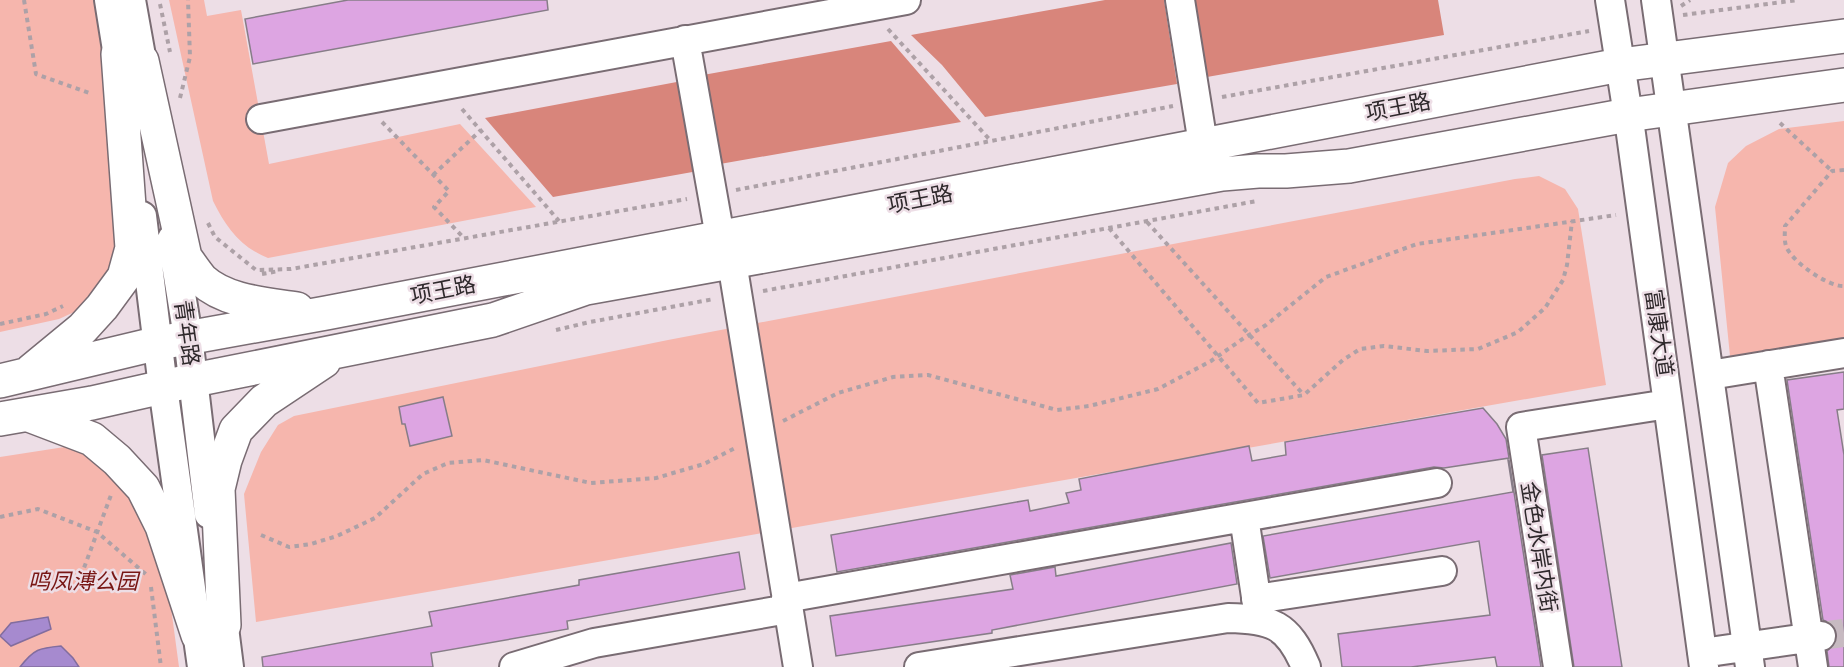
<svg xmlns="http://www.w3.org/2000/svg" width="1844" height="667" font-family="'Zilla Slab','Noto Sans SC',serif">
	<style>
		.green { fill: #f6b6ad }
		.forest { fill: #d8857b }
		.water { fill: #a68acf; stroke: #826d9e; stroke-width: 1.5 }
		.building { fill: #dda5e2; stroke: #877d88; stroke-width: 1.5 }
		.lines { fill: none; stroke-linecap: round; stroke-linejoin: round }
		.minor-tunnel { stroke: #c7bac1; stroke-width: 28; stroke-dasharray: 28 14; stroke-linecap: butt }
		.minor-casing { stroke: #796c73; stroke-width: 32 }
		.major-casing { stroke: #796c73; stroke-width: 36 }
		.path { stroke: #ada1a7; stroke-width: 4; stroke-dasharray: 4.5 4.5; stroke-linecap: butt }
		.minor { stroke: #fff; stroke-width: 28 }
		.major { stroke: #fff; stroke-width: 33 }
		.labels { text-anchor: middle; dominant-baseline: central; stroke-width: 5; stroke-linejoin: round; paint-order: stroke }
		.street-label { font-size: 22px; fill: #2f292c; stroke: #eddee6 }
		.park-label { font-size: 22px; font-style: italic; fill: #781614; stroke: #eddee6 }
	</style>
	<rect width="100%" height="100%" fill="#eddee6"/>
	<path class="green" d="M0,0H95L124,222L119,257L83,308L59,319L0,332Z
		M169,0H204L207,16L241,10L269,164L460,124L536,207L268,258C240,247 226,227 213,201Z
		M1844,121V338L1730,356L1715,207L1728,163L1746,146L1779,129Z
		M1539,176L1565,189L1578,209L1606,385L256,622L244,494L261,452L278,425L294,416L668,340L1515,179Z
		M71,446L106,459L162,541L179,667H0V457Z"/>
	<path class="forest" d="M1105,0H1164L1177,84L985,117L942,65L911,35Z
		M1195,0H1438L1444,35L1207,77Z
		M891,41L961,122L720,164L703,75Z
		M682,81L698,171L553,197L485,118Z"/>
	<path class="water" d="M48,617L51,629L11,646L0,636L11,623Z
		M61,646L73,658L79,667H20C34,649 39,648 61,646Z"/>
	<path class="building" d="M348,0H547L548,10L253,64L245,19Z
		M1844,372V409L1837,410L1844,455V667H1829L1827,651L1836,643L1837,633L1834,625L1823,620L1787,380Z
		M443,397L452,436L410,446L405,424H402L399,407Z
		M1483,408L1497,424L1506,439L1509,458L1444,468L1434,467L837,572L831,535L1028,500L1030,511L1069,503L1066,493L1081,490L1079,479L1249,446L1252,461L1286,455L1285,442Z
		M1588,448L1622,667H1574L1542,455Z
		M1508,460H1509L1541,667H1497L1495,657L1411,667H1342L1338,634L1490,615L1479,541L1270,578L1263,536L1513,492Z
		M1231,543L1237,584L992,630V633L836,656L830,616L1013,589L1010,575L1055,567L1056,576Z
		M739,552L745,589L567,621L568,629L431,653L433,667H263L262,657L432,626L429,612L579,585V580Z"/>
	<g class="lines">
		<path class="minor-tunnel" d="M1821,636L1844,633"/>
		<defs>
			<path id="minor" d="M109,0L121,75
				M131,0L146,84
				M1180,0L1203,144
				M1610,0L1631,134L1704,667
				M1656,0L1750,667
				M685,40L720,237
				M261,119L906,0
				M142,216L163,387L202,667
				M172,239L188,337L209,514
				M732,262L798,667
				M1768,365L1813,667
				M1710,375L1844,353
				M1244,517L1259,617
				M786,598L1437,483
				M1256,599L1442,571
				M221,604L229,667
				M1702,653L1821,636
				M514,667L594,643L788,609
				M919,667L1228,618C1272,619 1288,624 1306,667
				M1558,667L1521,427L1668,404"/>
			<path id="major" d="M142,61L185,257C190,264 196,273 202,280C226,302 266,304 297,309
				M31,371L82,329L102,307L124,277L132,248L118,54
				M0,381L159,343L326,313L1620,65L1844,36
				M29,415L92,439L117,460L143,488L162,526L198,635
				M0,419L92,403L194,380L493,320L586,288L1222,174L1258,171H1286L1349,166L1628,115L1844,85
				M224,625L218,489L225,460L236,430L264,401L324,361"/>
		</defs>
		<use href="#minor" class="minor-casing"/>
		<use href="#major" class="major-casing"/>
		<path class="path" d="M24,0L36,74L92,94
			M160,4L170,52
			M1681,6L1690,0
			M1683,15L1798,0
			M888,29L991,141
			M1222,97L1589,31
			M180,98L190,57L188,0
			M462,109L559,221
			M382,122L449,191L434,207L464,238
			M1780,123L1832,171
			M1844,170L1832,171L1785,226C1785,232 1784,240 1786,246C1791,261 1828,287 1844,286
			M433,175L481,130
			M736,190L1173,106
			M1147,222L1303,394
			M208,223L215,237L256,270L291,269L687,199
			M1109,228L1258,403L1304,395L1343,360L1360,349L1384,346L1427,351L1478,349L1518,332L1545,308L1563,280L1567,265L1572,221
			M262,274L279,271
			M763,291L1257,201
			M0,324L46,314L63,306
			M556,330L590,322L714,299
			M783,421L838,393L893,377L928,375L1057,410L1089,406L1158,389L1211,361L1244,338L1266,325L1326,277L1417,244L1616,215
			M0,517L38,509L97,532L149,577
			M261,535L289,547L311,544L337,536L375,518L423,474L448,463L483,460L591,483L656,478L704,464L737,447
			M81,576L111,495
			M151,587L161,667"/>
		<use href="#minor" class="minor"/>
		<use href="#major" class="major"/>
	</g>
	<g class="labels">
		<g class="street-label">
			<text transform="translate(1398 107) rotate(-11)">项王路</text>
			<text transform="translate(920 199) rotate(-11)">项王路</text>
			<text transform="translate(443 290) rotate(-11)">项王路</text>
			<text transform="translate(187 333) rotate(82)">青年路</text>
			<text transform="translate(1659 333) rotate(82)">富康大道</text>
			<text transform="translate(1539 547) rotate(81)">金色水岸内街</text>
		</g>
		<g class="park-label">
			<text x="83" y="581">鸣凤溥公园</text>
		</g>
	</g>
</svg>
